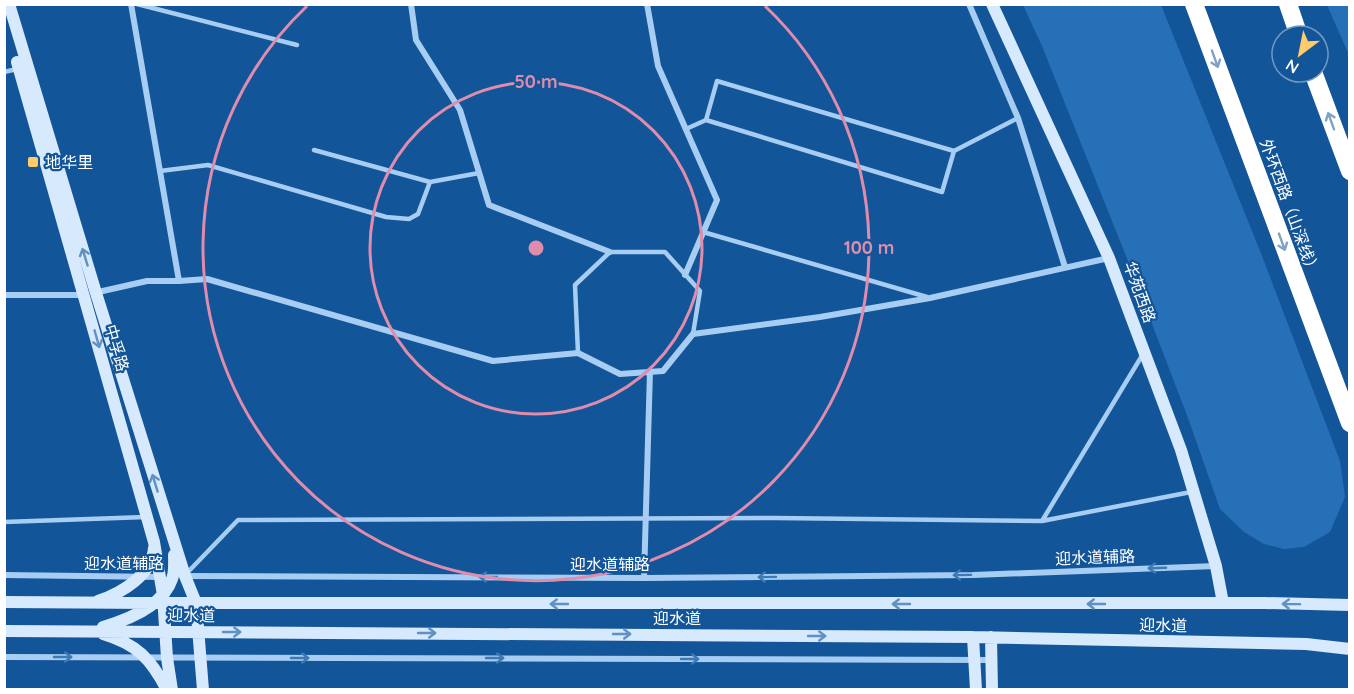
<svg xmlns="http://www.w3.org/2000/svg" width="1354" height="694" font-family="Quicksand,'Noto Sans SC',sans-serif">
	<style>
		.green { fill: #2670b7 }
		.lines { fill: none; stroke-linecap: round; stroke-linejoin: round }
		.lane { stroke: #a7cdf3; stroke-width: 4.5 }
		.street { stroke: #a7cdf3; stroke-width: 6 }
		.secondary { stroke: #d6e9fd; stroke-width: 12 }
		.highway { stroke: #fff; stroke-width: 18 }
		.oneway { stroke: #7da2c7 }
		.oneway2 { stroke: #6190c1 }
		.oneway3 { stroke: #3f79b4 }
		.ring { fill: none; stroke: #e08cad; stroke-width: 3 }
		.poi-dot { fill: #ffcc69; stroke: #135599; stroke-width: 2 }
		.labels { text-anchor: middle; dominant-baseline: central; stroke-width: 4.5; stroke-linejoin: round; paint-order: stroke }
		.poi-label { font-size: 16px; fill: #fff; stroke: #135599; text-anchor: start }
		.street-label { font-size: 16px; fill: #fff; stroke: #135599 }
		.centre { fill: #e08cad; stroke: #135599; stroke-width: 3 }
		.ring-label { font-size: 18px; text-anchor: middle; font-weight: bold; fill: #e08cad; stroke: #135599; stroke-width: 4.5; stroke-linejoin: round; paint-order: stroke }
	</style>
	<rect width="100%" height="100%" fill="#135599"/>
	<path class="green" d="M1023,5H1161L1262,256L1340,461L1345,497L1330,532L1304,547L1284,549L1264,544L1244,532L1220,509L1188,418L1126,256L1042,46Z
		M1327,5H1349V55Z"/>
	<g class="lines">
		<path class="lane" d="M137,4L297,45
			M4,72L17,69
			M686,129L706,120
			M314,150L430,182L479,173
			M954,151L717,81L706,120L942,192L954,151L1018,118
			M160,171L208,165L386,217L409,219L418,214L430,182
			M703,232L927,297
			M578,353L575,285L610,252H665L700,291L693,334
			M1042,521L1143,354
			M4,522L146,517
			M187,573L238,520L775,518L1042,521L1191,492"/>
		<path class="street" d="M131,4L179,281
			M411,4L416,40L460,110L489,205L610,252
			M647,4L658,66L717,200L685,275
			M969,4L1018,118L1065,267
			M94,293L147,281H179L207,279L493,361L578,353L620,374L663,371L693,334L820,317L930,298L1109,258
			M4,295H84
			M4,575L162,577
			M184,576L644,578L973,575L1216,566
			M644,578L650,371
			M4,657L990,660"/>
		<path class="secondary" d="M9,4L96,293L185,576L196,603L203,690
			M992,4L1109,258L1181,450L1216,566L1223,603
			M17,62L154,542L163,595L167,658L172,690
			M98,601C122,593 152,575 154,548
			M4,602L153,603H1265L1350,605
			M103,627C127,620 163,606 172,579C175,572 174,563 174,555
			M4,631L973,637L1306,644L1350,649
			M103,634C137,644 151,659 167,690
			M973,637L976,690
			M991,637L992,690"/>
		<path class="highway" d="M1194,4L1350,423
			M1288,4L1299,36
			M1313,72L1350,171"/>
	</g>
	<defs><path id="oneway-shaft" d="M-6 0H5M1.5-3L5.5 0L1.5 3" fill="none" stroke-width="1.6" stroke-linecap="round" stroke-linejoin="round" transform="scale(1.5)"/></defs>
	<g class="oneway">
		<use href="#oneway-shaft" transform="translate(1215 59) rotate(70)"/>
		<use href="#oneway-shaft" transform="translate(1331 121) rotate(-110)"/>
		<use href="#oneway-shaft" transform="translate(1282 242) rotate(70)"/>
	</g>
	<g class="oneway2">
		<use href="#oneway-shaft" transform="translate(85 257) rotate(-107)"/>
		<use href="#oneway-shaft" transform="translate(97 339) rotate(74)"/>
		<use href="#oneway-shaft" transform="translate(155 483) rotate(-107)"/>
		<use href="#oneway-shaft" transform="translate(559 604) rotate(-180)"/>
		<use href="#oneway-shaft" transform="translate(901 604) rotate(-180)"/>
		<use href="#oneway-shaft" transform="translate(1096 604) rotate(180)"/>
		<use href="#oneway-shaft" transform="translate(1291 604) rotate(-179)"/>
		<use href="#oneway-shaft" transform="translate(232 632)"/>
		<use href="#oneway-shaft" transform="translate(427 633)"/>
		<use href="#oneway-shaft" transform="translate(622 634)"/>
		<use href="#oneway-shaft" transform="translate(817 636)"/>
	</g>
	<g class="oneway3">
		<use href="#oneway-shaft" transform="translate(1157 568) rotate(178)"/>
		<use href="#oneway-shaft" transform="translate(962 575) rotate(179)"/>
		<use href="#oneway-shaft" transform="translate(488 577) rotate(-180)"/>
		<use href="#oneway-shaft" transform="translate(767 577) rotate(179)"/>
		<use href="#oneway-shaft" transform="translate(63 657)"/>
		<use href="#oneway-shaft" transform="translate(300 658)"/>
		<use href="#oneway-shaft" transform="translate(495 658)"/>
		<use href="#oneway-shaft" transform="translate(690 659)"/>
	</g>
	<g class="ring">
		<circle cx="536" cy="248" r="166"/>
		<path d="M765 6A333 333 0 1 1 307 6"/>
	</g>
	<rect class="poi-dot" x="27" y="156" width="12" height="12" rx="3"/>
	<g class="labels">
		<g class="poi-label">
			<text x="45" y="162">地华里</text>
		</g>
		<g class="street-label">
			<text transform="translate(1290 207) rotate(70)">外环西路（山深线）</text>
			<text transform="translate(1140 292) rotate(70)">华苑西路</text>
			<text transform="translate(117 348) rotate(74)">中孚路</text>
			<text transform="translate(1095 557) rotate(-2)">迎水道辅路</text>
			<text x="124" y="563">迎水道辅路</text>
			<text x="610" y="564">迎水道辅路</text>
			<text transform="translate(191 615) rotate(1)">迎水道</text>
			<text x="677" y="618">迎水道</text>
			<text transform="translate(1163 625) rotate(1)">迎水道</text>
		</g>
	</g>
	<circle cx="536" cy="248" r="9" class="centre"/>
	<g class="ring-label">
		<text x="536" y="88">50 m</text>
		<text x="869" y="254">100 m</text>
	</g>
	<rect width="1354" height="694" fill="none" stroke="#ffffff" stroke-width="12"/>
	<g transform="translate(1300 54) rotate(212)"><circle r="28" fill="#135599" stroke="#7199c2" stroke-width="1.5"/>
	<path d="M0-4.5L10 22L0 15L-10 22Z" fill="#ffcc69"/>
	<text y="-9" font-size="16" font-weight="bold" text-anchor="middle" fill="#ffffff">N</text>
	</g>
</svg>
